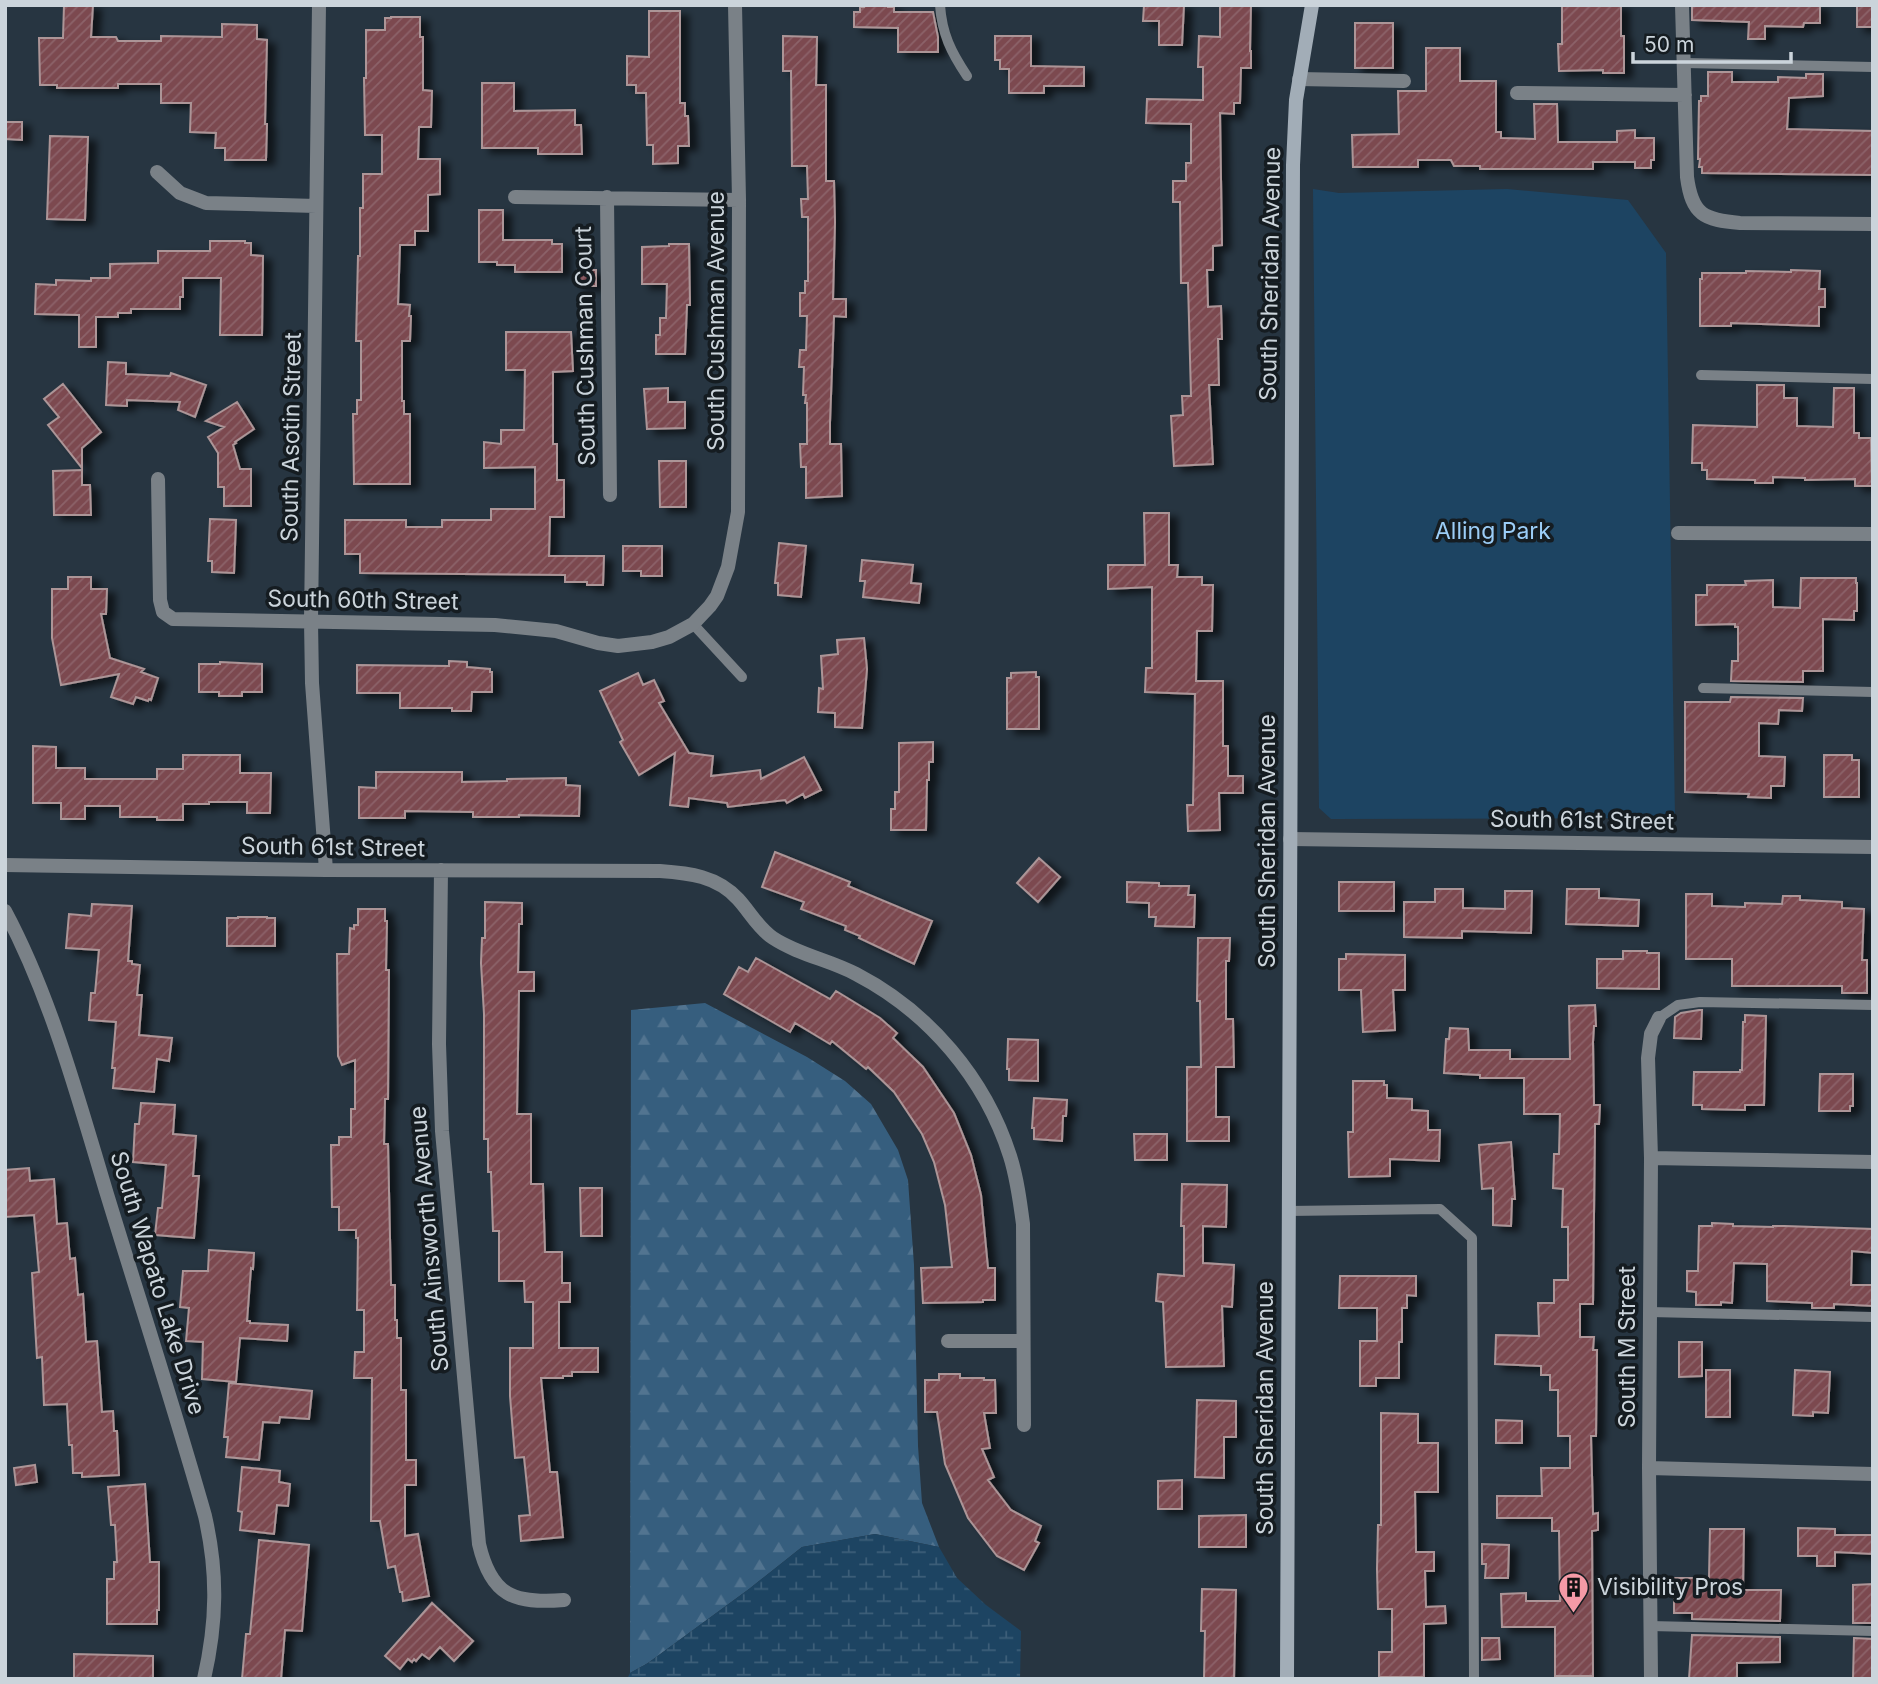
<svg xmlns="http://www.w3.org/2000/svg" width="1878" height="1684" font-family="Inter,sans-serif">
	<style>
		.forest { fill: url(#forest-firs) }
		.wetland { fill: url(#wetland-marsh) }
		.park { fill: #1d4462 }
		.building { fill: url(#building-hatch); stroke: #ac9597; stroke-width: 2; filter: url(#shadow) }
		.lines { fill: none; stroke-linecap: round; stroke-linejoin: round }
		.lane { stroke: #7a8187; stroke-width: 10 }
		.street { stroke: #7a8187; stroke-width: 14 }
		.secondary { stroke: #a2adb7; stroke-width: 14 }
		.labels { text-anchor: middle; dominant-baseline: central; stroke-width: 7; stroke-linejoin: round; paint-order: stroke }
		.street-label { font-size: 23px; fill: #cbd4db; stroke: #151c21 }
		.park-label { font-size: 23px; fill: #9bcdf7; stroke: #151c21 }
		.poi-label { font-size: 23px; fill: #cbd4db; stroke: #151c21; text-anchor: start }
	</style>
	<defs>
		<pattern id="forest-firs" width="22" height="20" patternUnits="userSpaceOnUse" patternTransform="scale(1.75)"><rect width="22" height="20" fill="#365e7e"/><path d="M5 1l3.5 6h-7zM16 11l3.5 6h-7z" fill="#527490"/></pattern>
		<pattern id="wetland-marsh" width="20" height="14" patternUnits="userSpaceOnUse" patternTransform="scale(1.75)"><rect width="20" height="14" fill="#1d4462"/><path d="M1 5h8M5 5V1M11 12h8M15 12V8" fill="none" stroke="#3c5e78"/></pattern>
		<pattern id="building-hatch" width="6" height="6" patternUnits="userSpaceOnUse" patternTransform="scale(1.75)"><rect width="6" height="6" fill="#7b4950"/><path d="M-1 1l2-2M0 6l6-6M5 7l2-2" fill="none" stroke="#8c6269"/></pattern>
		<filter id="shadow"><feDropShadow dx="8" dy="4.5" stdDeviation="3.5" flood-color="#0009"/></filter>
	</defs>
	<rect width="100%" height="100%" fill="#273541"/>
	<path class="forest" d="M705,1003L807,1057L845,1081L871,1104L898,1150L908,1180L914,1265L918,1446L922,1503L939,1547L875,1534L802,1547L749,1589L648,1663L630,1673L631,1010Z"/>
	<path class="wetland" d="M875,1534L939,1547L957,1578L986,1605L1021,1631L1020,1679H627L630,1673L648,1663L749,1589L802,1547Z"/>
	<path class="park" d="M1313,189L1339,193L1507,189L1628,200L1666,253L1675,818L1331,819L1319,808Z"/>
	<path class="building" d="M64,5H93L91,37H116L118,41H161V36L222,37V24L257,25V39L267,40L265,124H267L266,160H225V148H215L216,133L190,132L191,103H161V84H118V88H57V85H40L39,38H63Z
		M864,5H888V7H894V12H933L938,37V52H898V28L854,27V12H860V7H864Z
		M1144,5H1184L1182,45H1159V21H1143Z
		M1220,5H1251L1250,51H1251V68H1241L1240,103H1234V114L1220,113L1222,245L1213,246V270H1207L1208,307L1221,306L1222,339H1218L1219,385H1209L1213,464L1174,466L1171,416L1183,415L1182,396H1191L1188,283H1181L1180,202H1173V181H1186V163H1191V124L1146,123L1147,99L1203,100V67H1198L1199,36L1220,37Z
		M1562,5H1621V36H1624V73H1603V70L1559,71L1558,44H1562Z
		M1692,5H1820V23H1804L1803,27L1765,26V39H1748L1749,22L1692,20Z
		M1857,5H1873V27H1857Z
		M649,11H680V103H685V116H688L689,146H678V163L653,164V145H647L646,93H636V85H627V56L649,57Z
		M391,17H420V37H423V90L432,91L431,127H419L418,159H440V194L428,195V231H415V245H400L398,304L410,305L409,316H411L410,341H402V401H404V414H410V484H354L353,414H357V400H361V341H356L358,256H360V208H363V174H382V135H365L364,78H366V30H385V18H391Z
		M1355,23H1393V68H1355Z
		M783,36L817,37L816,85H826V181H834L835,222L833,299H846V317L834,316L830,422V444H841L842,496L806,498V467H801L800,444H807V403H805L806,395H803L804,367H799L800,350H806L807,316H800V293H805V281H808V217H802L801,199H808L807,166H792L791,71H783Z
		M995,36H1031V66L1084,67V86H1044V93H1009V69H1000V60H995Z
		M1426,48H1460V81H1496V132H1501V138L1535,139L1534,104H1557L1558,142H1617V131L1635,130V138H1654V160H1651V168H1635V162H1593V169H1480V166H1454L1451,160H1418V167H1353L1352,135L1399,134L1398,91H1426Z
		M1708,72H1732V82H1778V77L1806,78V74H1823V96L1789,98L1787,129L1873,131V175L1702,173V167H1699L1700,159H1698L1699,101H1701V96H1708Z
		M482,83H514V111L575,110V125H581L582,154H538V148H482Z
		M5,122H22V140L5,139Z
		M50,136L88,137L85,220L47,219Z
		M479,210H503V240H552V244H562V272H515V265H497V262H479Z
		M210,241H245V243H251V255L263,256L262,335H220L221,278H183V297H180V309H131V313H118V317H96V347H79V315L35,314L36,284L56,285V280L91,281V278H110V264L158,263V251H210Z
		M669,244H689L690,305H687L685,354H656V335H660V318H666L667,284H642V247L669,246Z
		M577,270H596V286H577Z
		M1791,270L1820,271L1819,289H1825V307H1819V326L1731,323V326H1700V279H1702V273H1746V271L1791,272Z
		M506,332H571L573,371L553,372V444H557V480H564V517H550L549,556H604L603,585H587V582H565V575L360,573V554H345V520H406V527H442V520H491V509H535V467L484,468V442L501,444V430H524L525,370H506Z
		M108,362L126,363V374L170,376L171,373L206,385L195,417L178,410L180,402L127,400V406L106,405Z
		M63,384L101,432L82,448V468L48,425L59,417L44,399Z
		M1757,385H1784V398H1797V426L1833,427L1834,388H1854V433H1859V438H1871L1872,486H1855V479L1805,480V478L1773,477V483H1755V480L1707,479V470H1702V463H1692L1693,425L1757,427Z
		M668,388V402H685V428L647,429L644,389Z
		M237,402L254,429L235,442L236,443L233,445L240,469H251V506H224V487H218V453L208,437L224,427L206,421Z
		M659,461H686V507H660Z
		M82,470V485H90L91,515H54L53,471Z
		M1144,513H1169V565H1178L1177,577H1202V585H1213L1212,631H1197L1196,681H1223V746H1228V776H1243V793H1219L1220,830L1188,831L1187,805H1193L1195,694L1145,692L1146,668H1152V587L1108,589V565H1145Z
		M210,519L236,520L234,573L212,572V561H208Z
		M779,543L806,546L801,597L778,595V583H775Z
		M623,546H662V576H641V571H623Z
		M862,560L913,565L911,583L921,584L919,603L863,597L865,581H860Z
		M68,577H91V589H107L106,614H101L110,658L144,669L141,672L158,678L151,700L149,699L148,701L136,697L133,704L111,697L119,674L61,685L52,638V589H68Z
		M1801,578H1856V583H1857V611H1854V620L1823,619V671H1803V682L1731,681L1732,661H1738V627H1735V624L1696,625V595H1707V585H1746L1745,581L1773,580V607L1800,608Z
		M864,638L867,669L862,728L835,727V713L818,712L819,688L823,689L821,656L838,654L837,640Z
		M449,661L467,662V667L490,669V672H492V692H472L471,711H452V708H400V693H357V665L449,666Z
		M220,662L262,664V692H242V696H219V692H199V664H220Z
		M1036,672V677H1039V729H1007V678H1011V673Z
		M638,673L643,685L654,680L664,701L659,703L689,753L713,756L711,776L760,770L761,779L804,757L821,790L805,798L803,794L787,803L785,800L728,807L727,803L689,798L688,807L670,805L675,753L639,775L620,742L623,740L600,691Z
		M1731,697L1803,698L1802,711L1779,710L1778,724L1759,723V756L1785,757L1784,786H1771V798L1748,797L1749,794L1685,792V702H1730Z
		M933,742V762H929V780H927L926,830H891V809H895V792H899V743Z
		M33,746L56,747V768H85V779H157V769H183V755H240V773H271L270,813H247V802H209V804H183V820H157V817H120V806H85V819H61V803H33Z
		M1824,755H1852V760H1859V797H1824Z
		M376,772H462V782L507,781V779L566,778V785L580,786L579,816L519,815V817H473V812L405,811V818H359V787L376,788Z
		M775,852L850,882L848,886L932,921L914,964L859,938L860,936L845,930L846,926L801,909L804,902L762,887Z
		M1039,858L1060,877L1038,902L1017,883Z
		M1127,882L1159,883V886H1189L1188,895H1195L1194,927L1155,926L1156,917H1149V903L1127,902Z
		M1339,882H1394V911H1339Z
		M1435,889H1463V908L1505,909V891H1532L1531,933L1462,931V938L1404,937V902H1435Z
		M1567,889H1599V898L1639,900L1638,926L1566,924Z
		M1686,894H1712V906L1745,907V903L1782,904L1783,896H1800V900L1842,902V908L1864,909L1862,960H1867V993H1842V986H1732V959H1686Z
		M485,902L522,903V924H519L518,972H534V991H519L517,1114H531V1184H543V1185L545,1252H562V1283H570V1302H559V1348H598V1372H572V1376H563V1378H541L550,1472H557L563,1537L521,1541L519,1516L530,1515L524,1457L515,1458L510,1396V1348H533V1302H525L524,1281H499V1231H493L491,1172H488V1139H484V1014L481,963L482,938H485Z
		M92,904L132,906L128,961H132V964L140,965L137,995H142L139,1035L172,1038L169,1061L157,1059L154,1092L113,1088L115,1068H112L116,1022L89,1020L91,993H95L99,950L66,948L69,914L91,916Z
		M358,909H385V921H387L386,970H389L388,1099H385L384,1144H388L391,1285H395V1320H397V1338H401V1390H406V1460H416V1485H405V1536L418,1534L429,1596L403,1601L402,1592H400L395,1566L388,1568L380,1521H371L372,1378H354L355,1352H364V1310H357L358,1238H356V1230H339V1207H332L331,1145H339V1137H351V1109H355V1060L342,1065L338,1056L337,954H349L350,928L354,929V925H358Z
		M238,917H267V918H275V946H227V918H238Z
		M1198,938H1230L1229,961H1226V1019H1233L1234,1067H1216V1117H1229V1141H1187V1067H1201L1200,1001H1197Z
		M1623,951H1647V953H1659V989L1597,988V959H1623Z
		M1346,954L1405,955V990H1393L1395,1030L1363,1032L1361,990H1339V959H1346Z
		M756,958L830,999L836,991L880,1018L897,1033L893,1038L923,1067L954,1113L971,1155L981,1195L988,1268H995V1300H983V1302L923,1303L921,1268L952,1267L945,1205L934,1162L922,1134L894,1092L868,1067L866,1069L832,1041L830,1044L795,1023L790,1032L724,994L739,967L748,972Z
		M1595,1005L1596,1026H1594L1593,1042L1594,1105H1600L1599,1124H1595L1593,1304H1580V1337H1594L1593,1350H1597L1596,1436H1591L1593,1514L1598,1513V1530L1592,1531L1593,1676H1555V1627H1502L1501,1594L1526,1593V1601H1560L1559,1531H1552V1518H1497V1496H1542L1541,1468H1570V1436H1558V1390H1550V1375H1541V1366L1495,1364L1496,1335L1539,1336L1538,1303H1554V1280H1568V1227H1562L1563,1189L1553,1188L1554,1154H1559L1560,1114H1524V1078H1480V1075L1444,1073L1446,1039H1449L1450,1028L1468,1029L1469,1050H1510V1059H1570L1569,1006Z
		M1699,1010H1702L1701,1039L1674,1038L1675,1017L1681,1013Z
		M1745,1015L1766,1016L1764,1105H1745V1110L1702,1109V1105H1693L1694,1072H1740V1070H1742L1743,1022H1745Z
		M1008,1039L1038,1040V1081L1009,1080V1069H1007Z
		M1820,1074H1853V1106H1850V1111H1819Z
		M1353,1081H1384V1085H1387V1098L1412,1099V1110L1428,1111V1130H1440L1439,1161L1390,1159V1176L1349,1177L1348,1132H1353Z
		M1034,1098L1067,1100L1066,1116H1063L1062,1141L1034,1139V1128H1032Z
		M141,1103L175,1105L173,1134L196,1136L193,1176H199L194,1238L155,1235L158,1208H162L166,1165L133,1162L135,1124H139Z
		M1134,1134H1167V1160H1135Z
		M1511,1142L1515,1199H1512L1511,1226L1493,1225V1188L1482,1189L1479,1145Z
		M29,1168L30,1181L54,1179L57,1224L67,1223L70,1259L75,1258L78,1295L83,1294L86,1342L97,1341L102,1412L113,1411L114,1431H117L119,1475L82,1477V1473H73L72,1445H69L67,1404L44,1405L42,1357L37,1358L32,1273L39,1272L34,1215L5,1217V1170Z
		M1182,1184L1227,1185L1226,1227L1203,1226V1263L1234,1265L1232,1307L1222,1306L1224,1366L1166,1367L1163,1302L1156,1301L1158,1274L1184,1276V1226H1181Z
		M580,1188H602V1236H581Z
		M1712,1223L1733,1224V1226L1773,1227V1226H1784L1873,1229V1253L1852,1251L1851,1285H1873V1306L1834,1304V1308H1812V1303L1767,1301V1264L1734,1263L1732,1303L1721,1302V1305H1696V1292L1687,1291V1271H1698L1699,1226H1712Z
		M209,1250L254,1253L253,1269L251,1268L247,1321H250V1323L288,1325L287,1341L240,1338L236,1382L202,1379L203,1342L186,1341L189,1308L180,1307L183,1271H208Z
		M1340,1276H1416V1296L1407,1295V1308H1402V1342H1399V1378H1376V1386H1360V1341H1377V1308H1339Z
		M1679,1342H1702V1376L1679,1377Z
		M1706,1370H1730V1417H1706Z
		M1795,1370L1830,1372L1828,1413L1813,1412V1416L1793,1415Z
		M939,1374H960V1378H984V1380H995L996,1413H984L990,1448L982,1449L994,1477L988,1480L1011,1510L1041,1526L1035,1541L1039,1543L1024,1570L997,1556L968,1518L945,1464L937,1412H925V1380H939Z
		M229,1383L312,1391L309,1419L280,1417L279,1423L263,1422L259,1460L226,1457L228,1437H224Z
		M1197,1400L1236,1401V1437H1224V1478L1195,1477Z
		M1381,1413L1418,1414V1443H1438V1492H1415L1416,1552H1434V1571H1425L1426,1607L1445,1606L1446,1623L1424,1624V1677H1379V1652H1392V1609H1378L1377,1569L1378,1525H1381Z
		M1496,1420L1522,1421V1443H1496Z
		M35,1465L37,1482L16,1485L14,1468Z
		M242,1467L280,1471L279,1482L290,1484L288,1506L277,1505L274,1534L240,1530L242,1512L238,1511Z
		M1182,1480V1509H1158V1481Z
		M145,1484L150,1562H159V1610H157V1624H107V1579H114V1562H117L115,1525H111L108,1487Z
		M1246,1515V1547H1199V1516Z
		M1798,1528L1835,1529V1535H1873V1554L1835,1552V1566H1817V1556H1798Z
		M1710,1529H1744L1743,1590H1781L1780,1621L1692,1619V1613H1674V1578H1709Z
		M259,1540L309,1545L302,1631L285,1630L281,1679H242L246,1634H250L252,1613Z
		M1482,1544L1509,1545L1508,1578H1485L1486,1564H1482Z
		M1873,1584V1623H1853V1585Z
		M1202,1589L1236,1590L1234,1679H1204L1205,1631H1201Z
		M432,1603L473,1641L454,1661L440,1647L429,1659L422,1654L416,1661L414,1659L412,1662L408,1659L400,1669L385,1656Z
		M1692,1635L1780,1637V1662L1737,1663V1679H1689Z
		M1482,1638H1499L1500,1659L1482,1660Z
		M1854,1638L1873,1639V1679H1853Z
		M74,1654L153,1656V1679H74Z"/>
	<g class="lines">
		<path class="lane" d="M940,5C942,34 951,52 967,76
			M1685,63L1873,67
			M1701,375L1873,379
			M693,624L742,677
			M1703,688L1873,692
			M1659,1018L1678,1005L1700,1002L1873,1005
			M1288,1211L1440,1209L1472,1238L1474,1679
			M1650,1312L1873,1317
			M1650,1626L1873,1631"/>
		<path class="street" d="M319,5L311,621L312,683L326,870
			M1682,5L1687,177C1692,215 1704,220 1740,223L1873,224
			M1299,79L1404,81
			M1517,93L1685,95
			M157,172L180,193L206,203L316,206
			M515,197L739,200
			M607,197L610,495
			M158,479L160,600L163,612L173,619L495,625L556,631L598,643L618,646L652,642L669,637L693,624L710,606L717,596L728,567L738,512L739,200L735,5
			M1678,533L1873,534
			M1290,839L1873,847
			M5,865L326,870L660,871C689,873 717,876 738,899C750,912 758,928 773,938C799,955 830,960 856,974C929,1012 985,1078 1010,1156C1017,1178 1020,1201 1023,1224L1024,1425
			M441,870L439,1044L442,1131L479,1544C491,1596 514,1604 564,1600
			M5,911C51,997 78,1098 106,1191C139,1299 174,1407 205,1516C218,1573 217,1622 204,1679
			M1651,1158L1873,1162
			M948,1341H1023
			M1649,1468L1873,1474
			M1651,1679L1649,1468L1651,1158L1648,1058L1651,1034L1659,1018"/>
		<path class="secondary" d="M1287,1679L1293,165L1296,100L1312,5"/>
	</g>
	<defs>
		<symbol id="building-pin" viewBox="-11 -11 22 30"><path d="M0 17L-7.5 6A9.5 9.5 0 1 1 7.5 6Z" fill="#f49aa6" stroke="#151c21"/><path d="M-4-6H4V6H1V3H-1V6H-4ZM-2.5-4.3h1.7v1.8h-1.7ZM.8-4.3h1.7v1.8H.8ZM-2.5-1h1.7V.8h-1.7ZM.8-1h1.7V.8H.8Z" fill="#111"/></symbol>
	</defs>
	<g fill-rule="evenodd">
		<use href="#building-pin" x="1556" y="1570" width="35" height="47"/>
	</g>
	<g class="labels">
		<g class="street-label">
			<text transform="translate(1270 274) rotate(-89)">South Sheridan Avenue</text>
			<text transform="translate(716 321) rotate(-90)">South Cushman Avenue</text>
			<text transform="translate(585 346) rotate(-91)">South Cushman Court</text>
			<text transform="translate(291 437) rotate(-89)">South Asotin Street</text>
			<text transform="translate(363 600) rotate(1)">South 60th Street</text>
			<text transform="translate(1582 820) rotate(1)">South 61st Street</text>
			<text transform="translate(1267 841) rotate(-90)">South Sheridan Avenue</text>
			<text transform="translate(333 847) rotate(1)">South 61st Street</text>
			<text transform="translate(429 1239) rotate(-95)">South Ainsworth Avenue</text>
			<text transform="translate(158 1283) rotate(73)">South Wapato Lake Drive</text>
			<text transform="translate(1627 1347) rotate(-90)">South M Street</text>
			<text transform="translate(1265 1408) rotate(-90)">South Sheridan Avenue</text>
		</g>
		<g class="park-label">
			<text x="1493" y="531">Alling Park</text>
		</g>
		<g class="poi-label">
			<text x="1597" y="1587">Visibility Pros</text>
		</g>
	</g>
	<rect width="1878" height="1684" fill="none" stroke="#cbd4db" stroke-width="14"/>
	<path d="M1633 52v10h158v-10" fill="none" stroke="#cbd4db" stroke-width="3.5"/>
	<text x="1644" y="52" font-size="21" fill="#cbd4db" stroke="#151c21" stroke-width="5" paint-order="stroke">50 m</text>
</svg>
